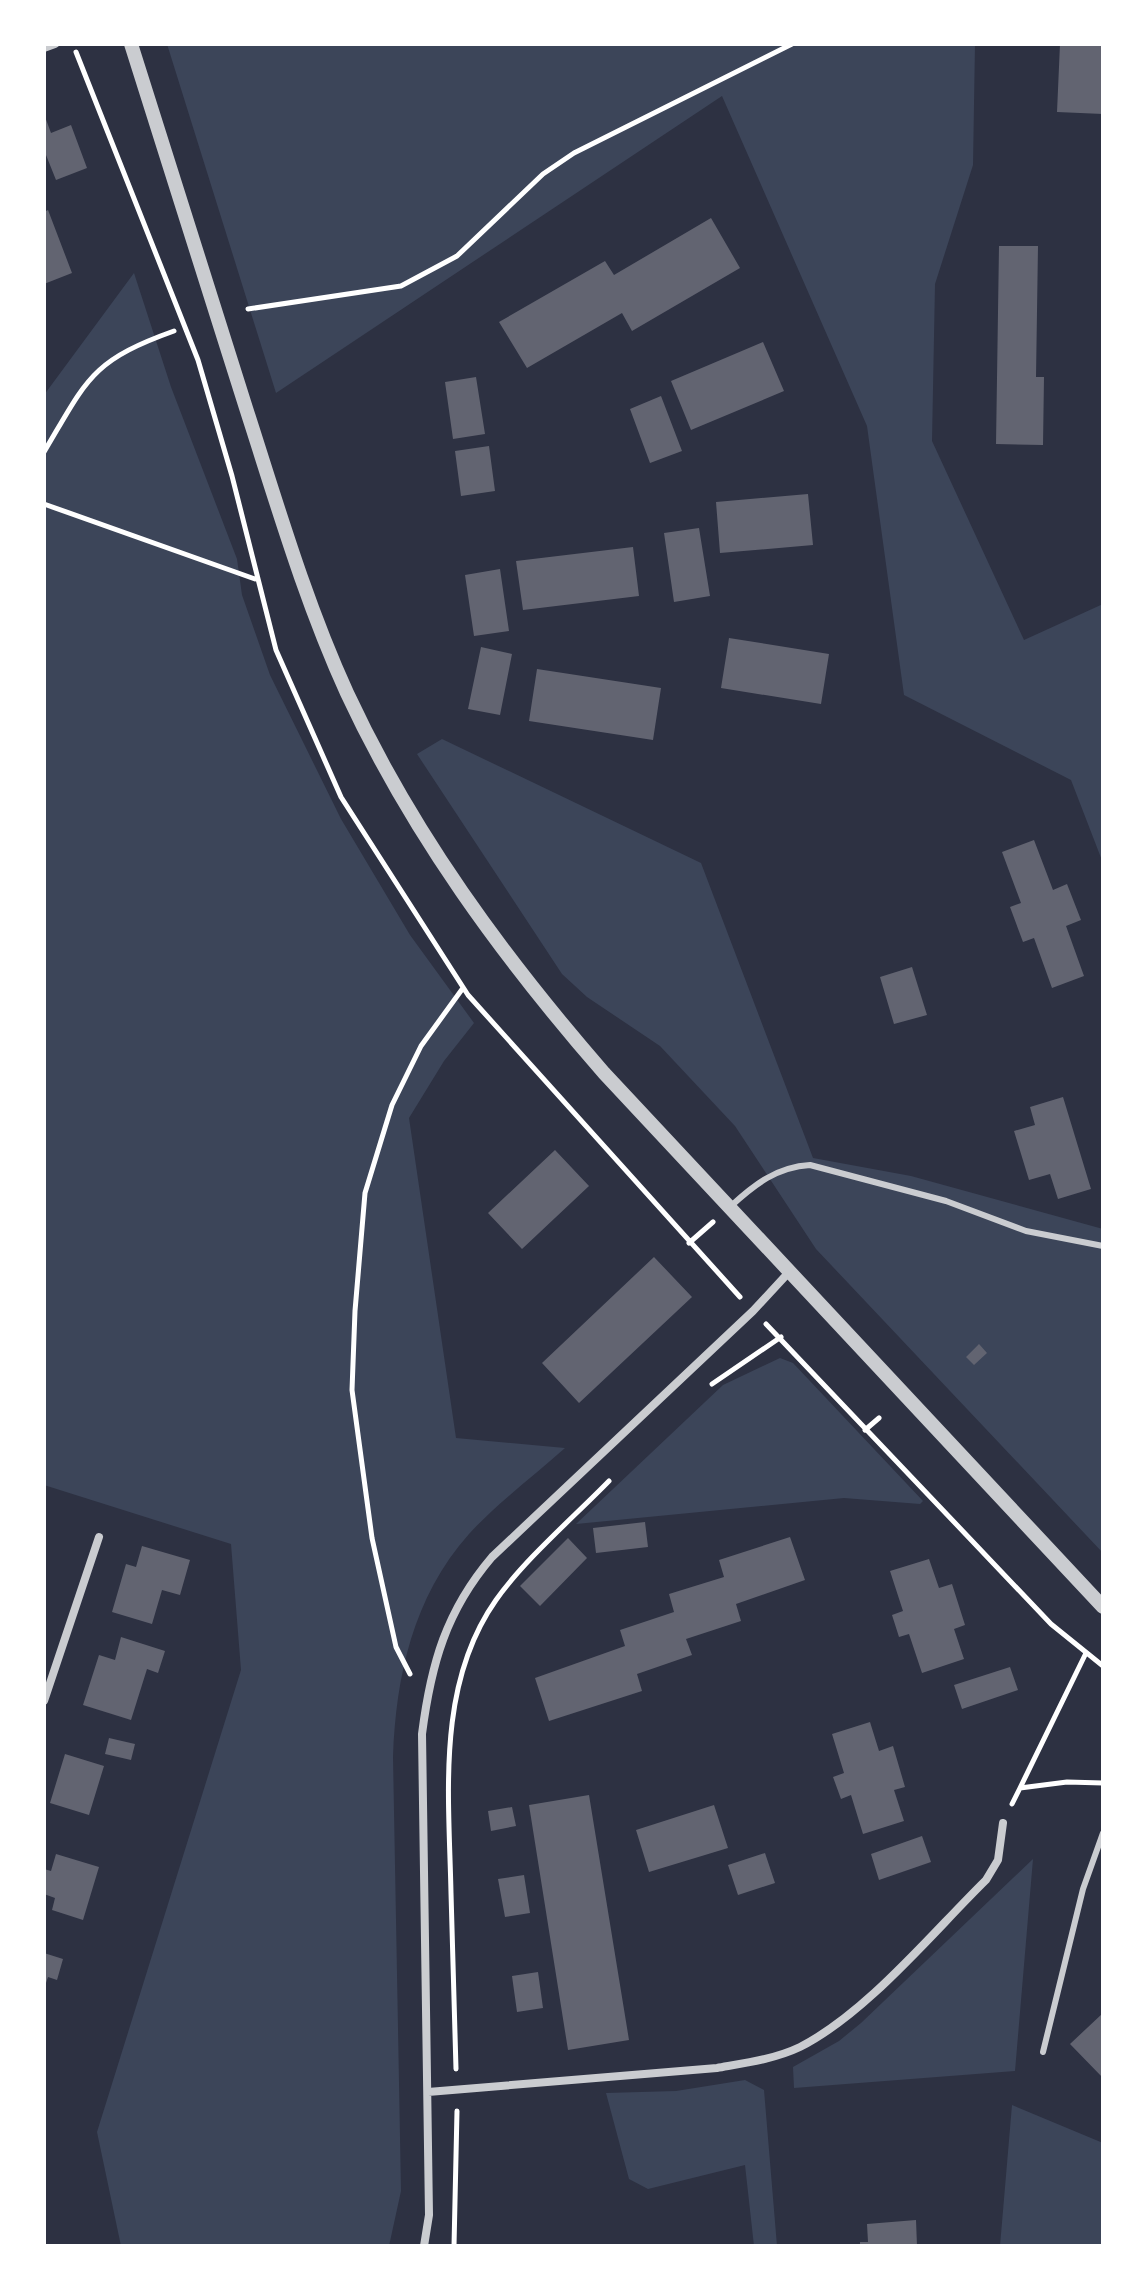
<svg xmlns="http://www.w3.org/2000/svg" width="1147" height="2290" font-family="Barlow,sans-serif">
	<style>
		.green { fill: #3c4559 }
		.building { fill: #626471 }
		.lines { fill: none; stroke-linecap: round; stroke-linejoin: round }
		.path { stroke: #fff; stroke-width: 5 }
		.service { stroke: #caccd0; stroke-width: 6 }
		.minor { stroke: #caccd0; stroke-width: 8 }
		.tertiary { stroke: #caccd0; stroke-width: 14 }
	</style>
	<rect width="100%" height="100%" fill="#2d3142"/>
	<path class="green" d="M167,44H975L973,165L935,284L932,441L1024,640L1103,604V863L1071,780L904,695L867,426L722,96L276,393Z
		M134,273L171,387L237,559L242,595L270,675L341,819L410,935L474,1023L444,1061L409,1118L456,1438L565,1448C534,1476 497,1503 469,1534C413,1597 396,1676 393,1757L401,2191L389,2246H121L97,2132L241,1670L231,1544L44,1485V395Z
		M442,739L701,863L813,1158L911,1176L1103,1229V1553L816,1249L735,1126L660,1046L587,997L562,974L417,754Z
		M780,1358L793,1363L923,1501L920,1504L844,1498L576,1524L723,1385Z
		M1033,1859L1015,2071L794,2088L793,2067L839,2041L861,2023Z
		M745,2080L764,2090L777,2246H754L745,2165L648,2189L629,2179L606,2093L676,2091Z
		M1012,2105L1103,2143V2246H1000Z"/>
	<path class="building" d="M1060,44H1103V114L1057,112Z
		M44,114L51,133L71,125L87,168L56,180L44,150Z
		M48,210L72,273L44,284V212Z
		M711,218L740,268L632,331L622,313L527,368L499,322L605,261L614,275Z
		M999,246H1038L1036,377H1044L1043,445L996,444Z
		M763,342L784,391L691,430L671,381Z
		M476,377L485,434L453,439L445,382Z
		M661,396L682,451L650,463L630,409Z
		M489,446L495,491L461,496L455,451Z
		M808,494L813,545L720,553L716,502Z
		M699,528L710,596L674,602L664,533Z
		M633,547L639,596L523,610L516,561Z
		M500,569L509,631L474,636L465,575Z
		M729,638L829,654L821,704L721,688Z
		M481,647L512,654L500,715L468,709Z
		M537,669L661,688L653,740L529,721Z
		M1034,840L1053,890L1067,884L1081,920L1066,926L1084,976L1052,988L1034,938L1023,942L1010,907L1021,903L1002,852Z
		M912,967L927,1015L894,1024L880,977Z
		M1063,1097L1091,1189L1058,1199L1050,1174L1029,1180L1014,1131L1035,1125L1030,1107Z
		M555,1150L589,1186L522,1249L488,1213Z
		M654,1257L692,1297L579,1403L542,1363Z
		M979,1344L987,1353L974,1365L966,1357Z
		M645,1522L648,1547L596,1553L593,1528Z
		M790,1537L805,1580L736,1604L741,1621L686,1639L692,1655L637,1674L642,1691L549,1721L535,1678L625,1646L620,1630L674,1612L669,1594L724,1577L719,1560Z
		M568,1538L587,1558L540,1606L520,1586Z
		M142,1546L190,1560L180,1595L162,1590L152,1624L112,1612L126,1564L136,1567Z
		M929,1559L939,1588L952,1584L965,1625L954,1629L964,1659L922,1673L909,1634L899,1637L892,1615L903,1611L890,1571Z
		M121,1637L165,1651L158,1673L147,1669L131,1720L83,1705L99,1655L115,1660Z
		M1010,1667L1018,1690L962,1709L954,1685Z
		M870,1722L879,1751L893,1746L905,1787L894,1790L904,1821L863,1834L851,1795L841,1799L833,1777L844,1773L832,1734Z
		M109,1738L135,1744L131,1760L105,1754Z
		M65,1754L104,1766L89,1815L50,1803Z
		M589,1795L629,2040L568,2050L529,1805Z
		M714,1805L728,1848L649,1872L636,1830Z
		M512,1807L516,1826L491,1831L488,1811Z
		M922,1836L931,1862L879,1880L871,1854Z
		M765,1853L775,1883L738,1895L728,1865Z
		M56,1854L99,1867L83,1920L52,1910L55,1898L44,1894V1869L51,1871Z
		M524,1875L530,1913L505,1917L498,1879Z
		M44,1953L63,1959L57,1980L48,1977L45,1986Z
		M538,1972L543,2008L517,2012L512,1976Z
		M1103,2013V2078L1070,2044Z
		M916,2220L917,2246H860V2242H868L867,2224Z"/>
	<g class="lines">
		<path class="path" d="M76,52L198,360L232,476L276,650L341,797L468,995L740,1297
			M248,309L401,286L457,256L543,174L574,153L792,44
			M44,452C87,380 90,361 174,331
			M44,504L255,579
			M689,1243L713,1222
			M766,1324L1051,1624L1103,1666
			M712,1384L781,1337
			M865,1430L879,1418
			M410,1674L396,1647L372,1538L352,1390L355,1311L365,1193L392,1105L421,1046L463,988
			M1020,1788L1086,1653
			M1012,1804L1020,1788L1067,1782L1103,1783
			M456,2069C454,2010 453,1952 451,1893C449,1795 436,1685 496,1600C525,1559 574,1517 609,1481
			M454,2246L457,2111"/>
		<path class="service" d="M731,1206C755,1184 777,1167 810,1165L946,1201L1026,1231L1103,1246
			M1043,2052L1083,1889L1103,1833"/>
		<path class="minor" d="M44,48L55,44
			M44,1701L99,1537
			M428,2092L717,2068C745,2063 775,2059 800,2047C867,2013 932,1933 986,1880L998,1860L1003,1823
			M424,2246L429,2215L422,1734C431,1664 446,1611 492,1557L753,1311L790,1271"/>
		<path class="tertiary" d="M131,44C169,165 208,286 246,408C277,504 305,601 347,693C412,833 503,957 604,1073L1103,1607"/>
	</g>
	<rect width="1147" height="2290" fill="none" stroke="#ffffff" stroke-width="92"/>
</svg>
